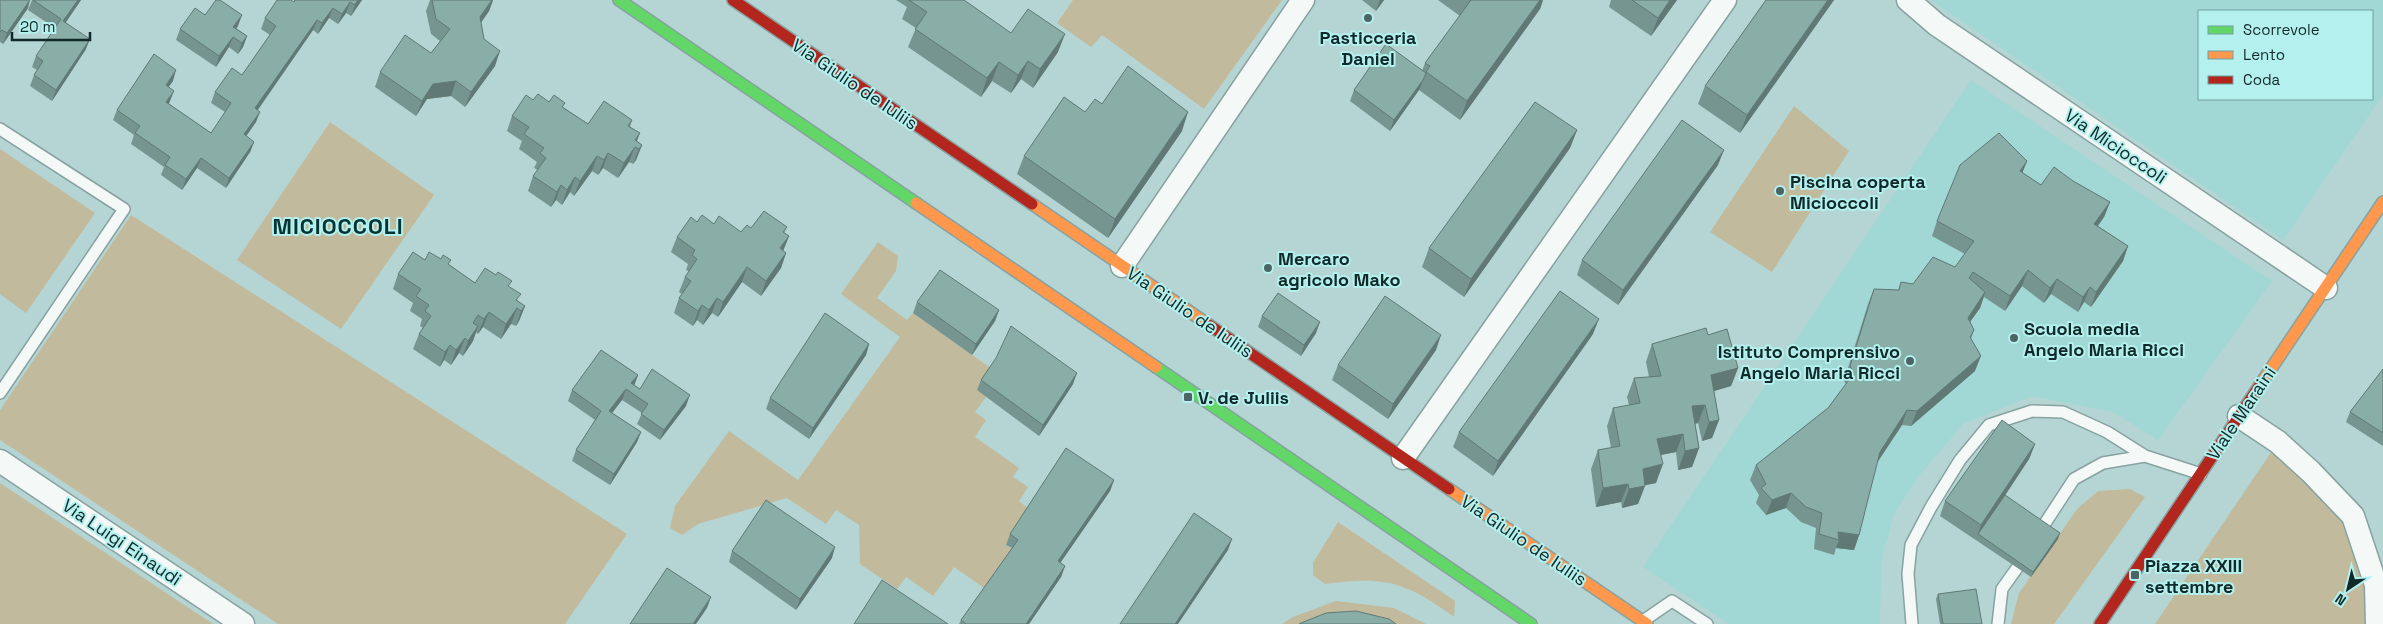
<svg xmlns="http://www.w3.org/2000/svg" width="2383" height="624" font-family="'Space Grotesk',sans-serif">
	<style>
		.built { fill: #a1d7d4; fill-rule: evenodd }
		.green { fill: #c2ba9d }
		.lines { fill: none; stroke-linecap: round; stroke-linejoin: round }
		.lane-casing { stroke: #87a2a0; stroke-width: 14 }
		.street-casing { stroke: #87a2a0; stroke-width: 25 }
		.fast-casing { stroke: #87a2a0; stroke-width: 14 }
		.slow-casing { stroke: #87a2a0; stroke-width: 14 }
		.jam-casing { stroke: #87a2a0; stroke-width: 14 }
		.lane { stroke: #f4f9f8; stroke-width: 11 }
		.street { stroke: #f4f9f8; stroke-width: 22 }
		.fast { stroke: #63d668; stroke-width: 11 }
		.slow { stroke: #ff974d; stroke-width: 11 }
		.jam { stroke: #b3261e; stroke-width: 11 }
		.wall { fill: #769590 }
		.shaded-wall { fill: #607975 }
		.building { fill: #89ada7; stroke: #607975 }
		.poi-dot { fill: #4a6564; stroke: #b3f0ee; stroke-width: 2 }
		.labels { text-anchor: middle; dominant-baseline: central; stroke-width: 4; stroke-linejoin: round; paint-order: stroke }
		.poi-label { font-size: 18px; font-weight: bold; fill: #112929; stroke: #b3f0ee; text-anchor: start }
		.street-label { font-size: 18px; fill: #112929; stroke: #b3f0ee }
		.district-label { font-size: 22px; font-weight: bold; letter-spacing: 1px; fill: #033433; stroke: #b3f0ee }
	</style>
	<rect width="100%" height="100%" fill="#b4d5d3"/>
	<path class="built" d="M1931,0H2383V95L2283,240ZM2372,11V99H2199V11Z
		M1971,80L2272,281L2158,440L2113,412L2032,396L1963,424L1918,477L1893,516L1881,565L1880,624H1729L1643,567Z"/>
	<path class="green" d="M1073,0H1282L1204,109L1102,35L1091,47L1057,23Z
		M1794,106L1849,151L1772,272L1710,232Z
		M330,122L434,195L341,329L237,260Z
		M0,149L95,213L26,313L0,294Z
		M131,215L627,534L565,624H278L0,440V410Z
		M878,242L898,256L896,271L877,298L907,320L913,313L992,369L986,397L975,412L986,420L975,437L1019,468L1013,477L1028,487L1019,501L1030,510L1006,545L1014,550L987,590L954,567L933,596L906,577L897,589L860,564L859,525L836,510L826,524L787,498L698,524L682,535L670,528L675,506L729,431L798,480L900,337L841,294Z
		M2278,442L2353,516L2377,624H2155Z
		M0,483L213,624H0Z
		M2130,489L2145,497L2054,624H2011L2019,593L2077,509L2098,491Z
		M1338,522L1455,601L1454,617C1405,581 1384,576 1325,584L1313,575V563Z
		M1336,601L1394,608L1426,624H1282L1293,617Z"/>
	<g class="lines">
		<defs>
			<path id="lane" d="M0,129L124,209L0,393
				M2042,528L2074,479L2103,463L2145,456L2201,474
				M1643,621L1672,601L1707,624
				M1912,624L1908,574L1911,545L1931,507L1960,460L1989,425L2032,411L2063,412L2107,432L2145,456
				M1998,624L2002,589L2017,568"/>
			<path id="street" d="M1908,0L1937,25L2326,288
				M1122,266L1303,0
				M2239,416L2278,442L2311,472L2353,516L2376,585L2377,624
				M1403,458L1725,0
				M0,461L243,624"/>
			<path id="fast" d="M619,0L916,203
				M1156,367L1531,624"/>
			<path id="slow" d="M916,203L1156,367
				M1032,204L1209,325
				M2260,385L2383,202
				M1449,489L1647,624"/>
			<path id="jam" d="M733,0L1032,204
				M1209,325L1449,489
				M2100,624L2260,385"/>
		</defs>
		<use href="#lane" class="lane-casing"/>
		<use href="#street" class="street-casing"/>
		<use href="#fast" class="fast-casing"/>
		<use href="#slow" class="slow-casing"/>
		<use href="#jam" class="jam-casing"/>
		<use href="#lane" class="lane"/>
		<use href="#street" class="street"/>
		<use href="#fast" class="fast"/>
		<use href="#slow" class="slow"/>
		<use href="#jam" class="jam"/>
	</g>
	<path class="wall" d="M0,0L28,8L3,44L0,42Z
		M32,0H81L66,22L86,49L52,101L30,86L34,75L37,70L32,67L36,56L55,28L28,10Z
		M295,0H362L351,16L346,13L338,24L329,18L318,34L313,30L258,110L256,122L246,136L254,142L250,152L226,188L197,168L182,190L161,175L164,167L131,144L134,135L113,120L117,110L173,81L168,87L170,101L169,104L211,133L225,112L211,103L215,92L242,75L270,35L261,29L265,18L294,2Z
		M430,0H493L489,11L481,23L484,39L495,66L465,107L451,96L427,99L416,116L375,87L380,72L431,53L440,41L431,34L426,11Z
		M896,0H964L1011,33L1058,52L1033,88L1021,79L1011,93L992,81L981,97L908,47L916,28L902,19L907,7Z
		M1362,0H1384L1376,11Z
		M1438,0H1543L1540,9L1460,120L1419,90L1390,131L1350,101L1354,90L1422,71L1425,63L1460,16Z
		M1611,0H1677L1651,36L1609,7Z
		M1766,0H1834L1740,133L1698,104L1705,86Z
		M205,15L238,26L236,28L247,36L243,47L238,54L229,47L216,67L176,40L180,29Z
		M533,100L549,102L563,107L588,124L632,120L630,127L637,141L642,145L636,160L633,164L629,162L618,178L603,168L598,175L592,171L574,196L570,192L562,205L556,200L551,207L528,191L533,176L538,170L534,168L537,162L519,149L522,141L507,131L512,116Z
		M1102,104L1182,131L1108,238L1017,174L1024,156L1085,112Z
		M1577,130L1570,148L1464,297L1422,267L1429,248Z
		M2027,161L2022,173L2041,185L2073,181L2110,202L2104,217L2098,226L2128,246L2123,261L2091,307L2084,302L2078,312L2051,294L2044,303L2022,286L2005,311L1984,297L1980,308L1970,322L1974,330L1971,339L1975,371L1911,426L1902,425L1877,463L1859,535L1854,550L1836,548L1834,555L1814,549L1816,528L1801,522L1786,508L1766,515L1756,503L1759,495L1750,480L1756,465L1828,408L1846,384L1844,381L1868,304L1874,289L1898,290L1901,282L1913,284L1955,267L1965,254L1932,236L1937,221Z
		M1718,165L1618,305L1577,275L1582,260Z
		M697,222L741,232L751,228L787,227L784,233L789,236L783,251L786,253L781,268L761,296L742,282L718,317L712,313L703,325L697,320L693,326L674,313L679,298L682,294L679,292L685,277L689,271L686,270L688,264L671,252L677,237Z
		M425,260L449,265L475,283L510,287L518,301L525,306L519,321L516,326L511,324L501,339L483,327L478,334L476,332L473,341L463,356L459,353L451,365L444,360L440,367L413,349L419,334L423,328L420,326L422,319L410,311L413,303L393,289L398,274Z
		M917,302L999,310L995,321L972,355L913,313Z
		M1262,316L1316,333L1301,356L1258,327Z
		M1593,334L1493,476L1453,447L1459,432Z
		M1708,335L1738,368L1731,386L1714,391L1719,420L1712,438L1702,441L1698,423L1695,424L1699,448L1692,467L1678,470L1676,452L1661,455L1656,483L1645,485L1638,504L1622,508L1621,502L1596,507L1591,469L1598,450L1611,448L1607,426L1613,408L1629,405L1627,397L1634,378L1649,377L1646,362L1652,344Z
		M869,344L866,355L809,439L766,409L770,398Z
		M1436,350L1388,419L1332,380L1338,365Z
		M2383,369V446L2346,422L2350,412Z
		M638,375L634,385L640,389L686,406L660,440L637,424L642,413L622,400L612,413L641,432L637,442L610,485L572,461L576,450L595,420L568,401L572,390Z
		M981,380L1073,384L1039,436L977,390Z
		M2035,444L2029,459L2005,495L2058,539L2031,577L1940,516L1945,501Z
		M1114,480L1110,491L1060,563L1065,566L1061,577L1029,624H959L961,620L1012,548L1006,545L1010,534Z
		M732,551L832,558L796,610L729,562Z
		M1938,594L1982,624H1940L1936,599Z"/>
	<path class="shaded-wall" d="M30,0L28,8L3,44L7,33Z
		M78,0H81L59,32L63,21Z
		M358,0H362L351,16L355,5Z
		M492,0H493L489,11L474,32L480,17Z
		M1380,0H1384L1376,11Z
		M1540,0H1543L1540,9L1460,120L1467,101Z
		M1670,0H1677L1651,36L1658,18Z
		M1828,0H1834L1740,133L1747,115Z
		M350,2L346,13L338,24L342,14Z
		M333,8L329,18L318,34L322,23Z
		M242,15L238,26L230,37L233,27Z
		M317,20L313,30L251,119L255,108Z
		M1065,34L1058,52L1033,88L1040,69Z
		M247,36L243,47L238,54L242,43Z
		M233,37L229,47L216,67L219,56Z
		M90,39L86,49L52,101L56,90Z
		M500,51L495,66L465,107L471,92Z
		M1028,61L1021,79L1011,93L1018,75Z
		M999,62L992,81L981,97L987,78Z
		M176,70L173,81L162,96L166,85Z
		M1423,80L1419,90L1390,131L1394,120Z
		M456,81L451,96L427,99L416,116L422,101L433,84Z
		M174,91L170,101L162,113L166,102Z
		M260,112L256,122L240,145L244,134Z
		M1188,112L1182,131L1108,238L1115,219Z
		M1577,130L1570,148L1464,297L1471,279Z
		M640,133L629,162L618,178L624,163L635,140Z
		M254,142L250,152L226,188L229,178Z
		M642,145L636,160L633,164L639,149Z
		M1724,150L1718,165L1618,305L1623,290Z
		M608,153L603,168L598,175L604,160Z
		M597,156L592,171L574,196L580,181Z
		M201,158L197,168L182,190L186,179Z
		M2027,161L2021,176L2020,171Z
		M575,177L570,192L562,205L567,190Z
		M561,185L556,200L551,207L557,192Z
		M2110,202L2104,217L2088,239L2094,224Z
		M789,236L783,251L780,248Z
		M2128,246L2123,261L2091,307L2096,292Z
		M786,253L781,268L761,296L766,281Z
		M747,267L742,282L718,317L723,302Z
		M2028,270L2022,286L2005,311L2010,296Z
		M2057,279L2051,294L2044,303L2050,288Z
		M2090,287L2084,302L2078,312L2083,297Z
		M1985,292L1980,308L1962,333L1968,318Z
		M717,298L712,313L703,325L709,310Z
		M702,305L697,320L693,326L698,311Z
		M525,306L519,321L516,326L521,311Z
		M517,308L511,324L501,339L506,324Z
		M999,310L995,321L972,355L976,344Z
		M489,312L483,327L478,334L484,319Z
		M1599,319L1593,334L1493,476L1498,461Z
		M1320,322L1316,333L1301,356L1304,345Z
		M478,326L473,341L463,356L468,341Z
		M1441,335L1436,350L1388,419L1393,404Z
		M465,338L459,353L451,365L456,350Z
		M869,344L866,355L809,439L813,428Z
		M450,345L444,360L440,367L445,352Z
		M1981,356L1975,371L1911,426L1917,411Z
		M1738,368L1731,386L1704,394L1711,375Z
		M1077,373L1073,384L1039,436L1043,425Z
		M638,375L634,386L631,383Z
		M626,389L622,400L605,422L609,411Z
		M690,395L686,406L660,440L664,430Z
		M1705,405L1698,423L1685,425L1692,406Z
		M1907,410L1902,425L1874,467L1880,452Z
		M1719,420L1712,438L1702,441L1709,422Z
		M641,432L637,442L610,485L614,474Z
		M1683,434L1676,452L1650,457L1657,439Z
		M2035,444L2029,459L1979,535L1978,534L1981,525Z
		M1699,448L1692,467L1678,470L1685,451Z
		M1663,464L1656,483L1637,487L1645,486L1638,504L1622,508L1629,489L1643,469Z
		M1114,480L1110,491L1054,572L1058,561Z
		M1628,484L1621,502L1596,507L1603,488Z
		M1791,493L1786,508L1766,515L1772,500Z
		M1838,532L1859,535L1854,550L1836,548L1839,540Z
		M2060,533L2058,539L2031,577L2033,572Z
		M1232,539L1228,550L1178,624H1175Z
		M835,547L832,558L796,610L800,599Z
		M1065,566L1061,577L1029,624H1026Z
		M711,597L707,608L696,624H693Z"/>
	<path class="building" d="M0,0H30L7,33L2,30L0,32Z
		M33,0H78L63,21L90,39L56,90L34,75L43,61L36,56L61,19Z
		M216,0H220L242,15L233,27L247,36L242,43L233,37L219,56L180,29L195,8L205,15Z
		M277,0H291L294,2L295,0H358L355,5L350,2L342,14L333,8L322,23L317,20L255,108L260,112L244,134L254,142L229,178L201,158L186,179L165,165L170,157L135,133L140,126L117,110L154,54L176,70L166,85L174,91L166,102L211,133L231,103L215,92L232,68L242,75L276,26L265,18Z
		M432,0H492L480,17L484,39L500,51L471,92L456,81L433,84L422,101L380,72L405,35L431,53L450,29L436,19Z
		M909,0H964L1011,33L1028,9L1065,34L1040,69L1028,61L1018,75L999,62L987,78L915,29L927,12Z
		M1470,0H1540L1467,101L1426,72L1430,66L1425,63L1471,0Z
		M1632,0H1670L1658,18Z
		M1766,0H1828L1747,115L1705,86Z
		M1386,44L1426,73L1423,80L1394,120L1354,90Z
		M1128,66L1188,112L1115,219L1024,156L1064,97L1085,112L1095,99L1102,104Z
		M538,94L549,102L554,95L565,103L562,107L588,124L604,101L632,120L628,126L640,133L635,140L642,145L639,149L635,147L624,163L608,153L604,160L597,156L580,181L575,177L567,190L561,185L557,192L533,176L546,158L540,153L544,148L524,134L529,127L512,116L526,95L533,100Z
		M1535,102L1577,130L1471,279L1429,248Z
		M1682,120L1724,150L1623,290L1582,260Z
		M1999,133L2027,161L2020,171L2041,185L2054,167L2073,181L2110,202L2094,224L2128,246L2096,292L2090,287L2083,297L2057,279L2050,288L2028,270L2010,296L1973,272L1969,278L1985,292L1968,318L1974,330L1970,337L1981,356L1917,411L1907,410L1880,452L1859,535L1838,532L1839,540L1819,534L1822,513L1806,507L1791,493L1772,500L1761,488L1766,484L1756,465L1828,408L1854,373L1850,366L1874,289L1899,290L1901,282L1913,284L1933,257L1955,267L1974,241L1937,221L1960,165Z
		M764,211L787,227L783,232L789,236L780,248L786,253L766,281L747,267L723,302L717,298L709,310L702,305L698,311L679,298L691,281L685,277L697,259L692,255L695,250L677,237L691,217L697,222L702,215L714,224L719,216L741,232L747,225L751,228Z
		M413,252L425,260L429,252L441,259L443,255L451,260L448,264L475,283L485,268L496,275L498,272L512,281L508,286L521,294L516,300L525,306L521,311L517,308L506,324L489,312L484,319L478,315L473,323L478,326L468,341L465,338L456,350L450,345L445,352L419,334L431,316L425,311L429,305L416,296L421,289L398,274Z
		M940,270L999,310L976,344L917,302Z
		M1560,291L1599,319L1498,461L1459,432Z
		M1278,293L1320,322L1304,345L1262,316Z
		M1385,296L1441,335L1393,404L1338,365Z
		M825,313L869,344L813,428L770,398Z
		M1011,326L1077,373L1043,425L981,380L996,358Z
		M1706,328L1708,335L1727,329L1738,368L1711,375L1719,420L1709,422L1705,405L1692,406L1699,448L1685,451L1683,434L1657,439L1663,464L1643,469L1645,486L1629,489L1628,484L1603,488L1598,450L1620,446L1613,408L1640,403L1634,378L1661,376L1652,344Z
		M601,350L638,375L631,383L640,389L652,369L690,395L664,430L641,414L648,404L626,389L609,411L641,432L614,474L576,450L601,411L572,390Z
		M2383,369V433L2350,412Z
		M2002,420L2035,444L1981,525L1945,501Z
		M1066,448L1114,480L1058,561L1065,566L1026,624H966L961,620L1018,540L1010,534Z
		M2005,495L2060,533L2033,572L1978,534Z
		M766,500L835,547L800,599L732,551Z
		M1194,513L1232,539L1175,624H1120Z
		M667,568L711,597L693,624H630Z
		M882,580L948,624H854Z
		M1976,589L1982,624H1943L1938,594Z
		M1356,611L1389,619L1396,624H1299L1301,623L1326,613Z"/>
	<g class="poi-dot">
		<circle cx="1368" cy="18" r="5"/>
		<circle cx="1780" cy="191" r="5"/>
		<circle cx="1268" cy="268" r="5"/>
		<circle cx="2014" cy="338" r="5"/>
		<circle cx="1910" cy="361" r="5"/>
		<rect x="1183" y="392" width="10" height="10" rx="2.5"/>
		<rect x="2130" y="570" width="10" height="10" rx="2.5"/>
	</g>
	<g class="labels">
		<g class="poi-label">
			<text x="1368" y="37" text-anchor="middle">Pasticceria<tspan x="1368" dy="21">Daniel</tspan></text>
			<text x="1790" y="181">Piscina coperta<tspan x="1790" dy="21">Micioccoli</tspan></text>
			<text x="1278" y="258">Mercaro<tspan x="1278" dy="21">agricolo Mako</tspan></text>
			<text x="2024" y="328">Scuola media<tspan x="2024" dy="21">Angelo Maria Ricci</tspan></text>
			<text x="1900" y="351" text-anchor="end">Istituto Comprensivo<tspan x="1900" dy="21">Angelo Maria Ricci</tspan></text>
			<text x="1198" y="397">V. de Juliis</text>
			<text x="2145" y="565">Piazza XXIII<tspan x="2145" dy="21">settembre</tspan></text>
		</g>
		<g class="street-label">
			<text transform="translate(855 84) rotate(34)">Via Giulio de Iuliis</text>
			<text transform="translate(2116 146) rotate(34)">Via Micioccoli</text>
			<text transform="translate(1190 312) rotate(34)">Via Giulio de Iuliis</text>
			<text transform="translate(2241 413) rotate(-56)">Viale Maraini</text>
			<text transform="translate(1524 540) rotate(34)">Via Giulio de Iuliis</text>
			<text transform="translate(122 542) rotate(34)">Via Luigi Einaudi</text>
		</g>
		<g class="district-label">
			<text x="338" y="226">MICIOCCOLI</text>
		</g>
	</g>
	<rect x="2198" y="10" width="175" height="90" fill="#b3f0ee" stroke="#72a09f"/>
	<rect x="2208" y="26" width="25" height="8" fill="#63d668" stroke="#72a09f"/>
	<text x="2243" y="35" font-size="15" fill="#112929">Scorrevole</text>
	<rect x="2208" y="51" width="25" height="8" fill="#ff974d" stroke="#72a09f"/>
	<text x="2243" y="60" font-size="15" fill="#112929">Lento</text>
	<rect x="2208" y="76" width="25" height="8" fill="#b3261e" stroke="#72a09f"/>
	<text x="2243" y="85" font-size="15" fill="#112929">Coda</text>
	<g transform="translate(2348 589) rotate(215)" stroke="#b3f0ee" stroke-width="4" paint-order="stroke">
	<path d="M0-4L9 19L0 12L-9 19Z" fill="#112929"/>
	<text y="-8" font-size="14" font-weight="bold" text-anchor="middle" fill="#112929">N</text>
	</g>
	<path d="M12 32v8h78v-8" fill="none" stroke="#112929" stroke-width="2.5"/>
	<text x="20" y="32" font-size="15" fill="#112929" stroke="#b3f0ee" stroke-width="4" paint-order="stroke">20 m</text>
</svg>
